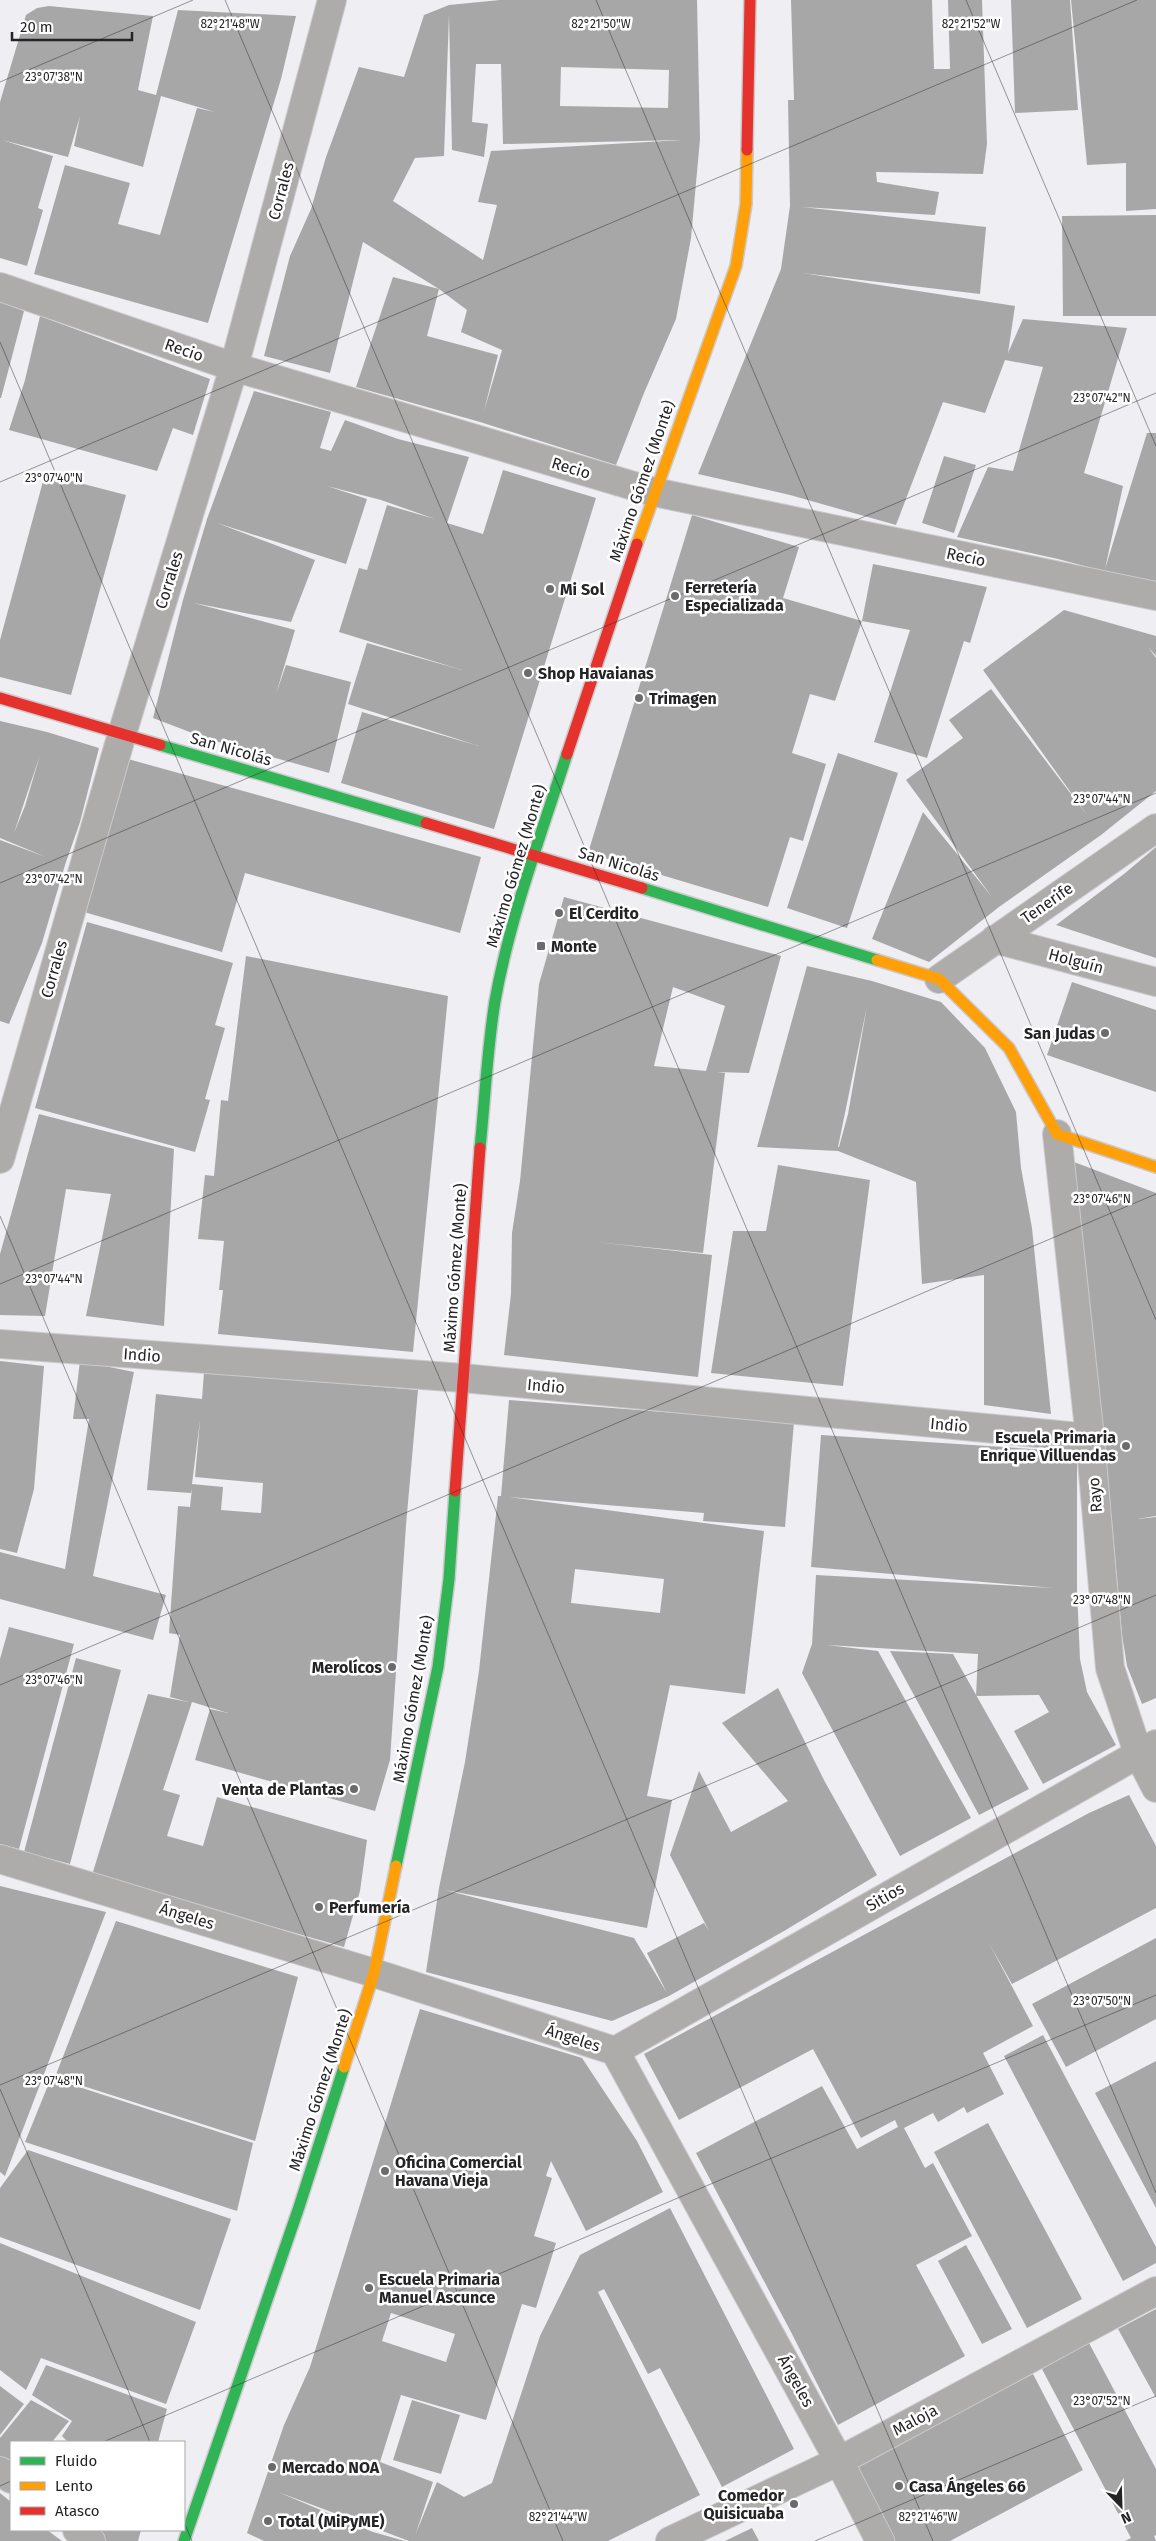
<svg xmlns="http://www.w3.org/2000/svg" width="1156" height="2541" font-family="'Fira Sans',sans-serif">
	<style>
		.building { fill: #a8a7a8; fill-rule: evenodd }
		.lines { fill: none; stroke-linecap: round; stroke-linejoin: round }
		.street-casing { stroke: #cacacd; stroke-width: 30 }
		.fast-casing { stroke: #cacacd; stroke-width: 14 }
		.slow-casing { stroke: #cacacd; stroke-width: 14 }
		.jam-casing { stroke: #cacacd; stroke-width: 14 }
		.street { stroke: #aeacab; stroke-width: 28 }
		.fast { stroke: #30b455; stroke-width: 11 }
		.slow { stroke: #ff9f0a; stroke-width: 11 }
		.jam { stroke: #e5322d; stroke-width: 11 }
		.ticks { fill: none; stroke: #242427; stroke-width: 1; stroke-opacity: 0.45 }
		.poi-dot { fill: #6b6b6e; stroke: #fff; stroke-width: 2 }
		.labels { text-anchor: middle; dominant-baseline: central; stroke-width: 5; stroke-linejoin: round; paint-order: stroke }
		.street-label { font-size: 16px; fill: #242427; stroke: #fff }
		.poi-label { font-size: 16px; font-weight: bold; fill: #242427; stroke: #fff; text-anchor: start }
		.ticks-label { font-size: 12px; text-anchor: middle; fill: #242427; stroke: #fff; stroke-width: 5; stroke-linejoin: round; paint-order: stroke }
	</style>
	<rect width="100%" height="100%" fill="#eeeef3"/>
	<path class="building" d="M500,0H697L700,139L691,238L676,319L644,393L616,465L480,422L356,387L393,277L439,289L363,242L330,373L264,356L290,256L311,209L326,157L359,67L404,77L424,15L449,5ZM449,15L452,150L484,157L488,124L472,122L476,64H501L503,144L682,140L491,151L478,202L497,205L483,260L393,201L415,158L444,156ZM561,67L669,70L668,108L560,106ZM439,289L467,310L461,332L502,350L484,411L498,355L427,336Z
		M791,0H932L934,69H950L948,0H982L987,144L983,174L876,172L877,182L939,192L935,215L802,207L986,227L980,294L802,273L1015,306L1008,353L1023,319L1127,328L1084,473L1123,486L1105,569L1147,433H1156V585L1058,559L957,537L988,467L1013,471L1043,367L1005,360L985,413L943,402L896,525L790,495L698,474L781,269L790,206L788,100H794Z
		M1011,0H1070L1078,110L1015,113Z
		M1071,0H1156V209L1126,211V163L1087,165Z
		M49,6L153,16L138,90L156,95L178,10L296,16L281,79L208,323L34,274L65,165L130,183L118,224L160,235L197,108L215,112L161,96L143,167L74,146L80,116L68,157L2,140L53,156L38,208L43,210L27,266L0,258V102L26,15L37,8Z
		M1156,215V316H1063L1062,216Z
		M0,302L24,311L1,398H0Z
		M40,316L210,379L193,435L173,428L157,471L9,430L25,380Z
		M254,391L331,412L320,448L331,451L345,420L398,439L469,457L447,523L483,534L503,470L596,498L494,829L341,783L362,712L479,746L348,704L367,643L462,670L339,632L359,568L367,570L387,505L435,519L381,500L327,486L367,499L346,564L217,523L315,560L291,622L194,603L295,630L276,694L286,665L351,682L329,773L208,739L153,718L183,600L207,519Z
		M944,456L976,465L954,533L922,523Z
		M45,474L126,495L71,695L0,677V640Z
		M692,515L799,547L783,598L862,621L835,701L810,694L792,753L826,764L803,841L790,837L768,907L588,853Z
		M873,564L987,587L970,643L964,641L927,758L874,742L910,630L862,621Z
		M1064,610L1156,636V656L1148,647L1156,658V791L1101,835L999,907L929,962L872,939L923,812L992,897L906,780L963,738L949,720L991,689L1087,815L983,670Z
		M0,721L47,732L99,748L80,822L65,865L42,943L9,1024L0,1021V840L46,857L0,838ZM40,755L25,806L14,833Z
		M838,753L898,773L847,928L787,908Z
		M128,759L481,857L460,933L245,873L222,952L84,912Z
		M1156,847V958L1056,925L1124,874Z
		M564,897L781,956L749,1073L717,1072L725,1073L703,1253L596,1242L712,1255L698,1377L504,1355L511,1294L512,1233L520,1181L539,984ZM673,987L725,1006L706,1071L654,1066Z
		M87,922L233,963L215,1025L225,1028L205,1099L210,1100L195,1152L35,1108Z
		M246,956L448,996L413,1352L218,1334L223,1290H219L224,1241L198,1239L205,1175L214,1176L221,1100L228,1101Z
		M807,966L872,981L941,1002L985,1048L1016,1112L1021,1168L1032,1228L1051,1414L984,1405V1275L922,1284L916,1182L838,1151L757,1147ZM867,1006L848,1114L839,1147H838Z
		M1072,982L1156,1010V1092L1047,1055Z
		M39,1114L174,1149L164,1326L86,1316L111,1194L66,1189L45,1316L0,1315V1254Z
		M1074,1162L1156,1193V1516L1137,1519L1156,1517V1698L1142,1704L1127,1666L1122,1635L1112,1522L1087,1346Z
		M778,1165L870,1180L843,1386L711,1373L733,1231H766Z
		M0,1361L44,1366L34,1489L17,1553L0,1549Z
		M80,1361L134,1372L93,1576L166,1595L153,1640L0,1599V1552L65,1569L89,1419H73Z
		M204,1372L418,1390L406,1525L390,1760L375,1811L195,1760L210,1709L228,1713L192,1702L163,1790L180,1795L167,1836L203,1846L217,1797L367,1840L360,1891L344,1947L92,1875L148,1694L188,1702L170,1697L180,1635L169,1633L178,1506L190,1507L192,1488L191,1493L147,1490L156,1394L202,1399ZM200,1420L195,1477L263,1483L261,1513L221,1510L223,1487L192,1484Z
		M509,1400L794,1422L785,1527L703,1521L704,1513L509,1497L764,1531L745,1694L670,1685L647,1796L672,1800L647,1928L445,1890L634,1938L667,1993L647,1953L704,1923L709,1931L670,1855L699,1771L731,1832L788,1801L722,1723L778,1688L825,1782L877,1875L784,1931L669,1996L612,2021L426,1972L439,1888L465,1762L479,1671L498,1496H501ZM575,1569L664,1579L660,1613L571,1603Z
		M821,1435L1077,1452V1590L1080,1659L1087,1692L1116,1745L1043,1784L1014,1731L1049,1712L1039,1695L976,1696L978,1654L827,1645L878,1651L971,1818L900,1856L802,1673L812,1644L816,1575L1053,1588L811,1567Z
		M9,1627L74,1644L19,1849L0,1844V1659Z
		M890,1651L953,1654L1029,1789L979,1815Z
		M76,1658L121,1670L70,1864L24,1852Z
		M1129,1795L1156,1846V1908L1012,1984L989,1943L1033,2026L983,2053L1004,2094L967,2113L964,2107L938,2122L933,2113L904,2128L925,2168L933,2163L972,2236L916,2265L965,2356L838,2425L791,2332L696,2153L822,2086L857,2149L898,2127L895,2120L861,2138L813,2049L679,2120L644,2054L1089,1813Z
		M0,1886L106,1912L5,2176L0,2172Z
		M116,1921L298,1977L255,2141L55,2077Z
		M1156,1938V2019L1066,2067L1032,2004Z
		M420,2009L582,2058L637,2141L663,2192L586,2231L551,2161L546,2176L552,2178L534,2236L556,2243L536,2308L522,2304L486,2420L401,2395L380,2462L433,2482L416,2533L437,2482L464,2497L492,2483L540,2336L580,2255L670,2208L794,2449L722,2487L660,2368L648,2374L604,2289L598,2292L700,2495L608,2541H409L278,2492L373,2532L405,2541H264L247,2533L284,2425L310,2367ZM391,2313L455,2334L446,2362L382,2341Z
		M1043,2035L1156,2247V2263L1123,2281L1004,2056Z
		M1156,2061V2208L1095,2093Z
		M51,2078L253,2143L237,2211L25,2142Z
		M988,2123L1082,2299L1027,2328L934,2152Z
		M28,2150L231,2219L200,2310L0,2237V2188Z
		M0,2243L196,2322L166,2404L41,2358L26,2390L0,2370Z
		M966,2245L1012,2329L982,2344L938,2261Z
		M1156,2309V2398L1118,2329Z
		M1089,2343L1156,2469V2535L1154,2536L1156,2541H1125L1131,2538L1042,2369Z
		M46,2365L167,2409L158,2442H68L62,2436L72,2421L32,2395Z
		M1033,2374L1083,2470L950,2541H893L854,2467Z
		M0,2386L24,2404L0,2435Z
		M31,2400L69,2421L52,2442H11V2476L0,2468V2438Z
		M412,2400L460,2415L441,2474L393,2460Z
		M0,2493L11,2502V2530H47L62,2541H0Z
		M752,2528L759,2541H725Z
		M83,2530H141L138,2541H99Z"/>
	<g class="lines">
		<defs>
			<path id="street" d="M0,287L234,367L654,492L1156,596
				M995,939L1156,982
				M939,979L1156,828
				M1057,1134L1090,1438L1110,1668L1138,1753L1156,1788
				M0,1159L122,734L234,367L332,0
				M0,1344L463,1378L1090,1438
				M0,1859L374,1973L615,2051L839,2461L880,2541
				M615,2051L1156,1744
				M0,2471L11,2479
				M77,2530L91,2541
				M670,2541L839,2461L1156,2291"/>
			<path id="fast" d="M160,745L426,823
				M642,888L877,960
				M480,1148C485,1100 487,1050 495,1001C510,917 541,835 567,754
				M396,1866L438,1667L449,1579L455,1491
				M184,2541L299,2207L344,2067"/>
			<path id="slow" d="M637,544L736,266L746,204L747,150
				M877,960L939,979L1009,1048L1057,1134L1156,1167
				M344,2067L374,1973L396,1866"/>
			<path id="jam" d="M747,150L750,0
				M0,698L160,745
				M567,754L637,544
				M426,823L642,888
				M455,1491L480,1148"/>
		</defs>
		<use href="#street" class="street-casing"/>
		<use href="#fast" class="fast-casing"/>
		<use href="#slow" class="slow-casing"/>
		<use href="#jam" class="jam-casing"/>
		<use href="#street" class="street"/>
		<use href="#fast" class="fast"/>
		<use href="#slow" class="slow"/>
		<use href="#jam" class="jam"/>
	</g>
	<path class="ticks" d="M225,0L1156,2193M596,0L1156,1320M966,0L1156,446M0,82L193,0M0,342L933,2541M0,482L1137,0M0,883L1156,393M0,1216L563,2541M0,1284L1156,793M0,1685L1156,1194M0,2085L1156,1595M0,2089L150,2442M103,2442L1156,1995M0,2486L11,2481M184,2522L192,2541M815,2541L1156,2396"/>
	<g class="poi-dot">
		<circle cx="550" cy="589" r="5"/>
		<circle cx="675" cy="596" r="5"/>
		<circle cx="528" cy="673" r="5"/>
		<circle cx="639" cy="698" r="5"/>
		<circle cx="559" cy="913" r="5"/>
		<rect x="536" y="941" width="10" height="10" rx="2.5"/>
		<circle cx="1105" cy="1033" r="5"/>
		<circle cx="1126" cy="1446" r="5"/>
		<circle cx="392" cy="1667" r="5"/>
		<circle cx="354" cy="1789" r="5"/>
		<circle cx="319" cy="1907" r="5"/>
		<circle cx="385" cy="2171" r="5"/>
		<circle cx="369" cy="2288" r="5"/>
		<circle cx="272" cy="2467" r="5"/>
		<circle cx="899" cy="2486" r="5"/>
		<circle cx="794" cy="2504" r="5"/>
		<circle cx="268" cy="2521" r="5"/>
	</g>
	<g class="labels">
		<g class="street-label">
			<text transform="translate(281 191) rotate(-75)">Corrales</text>
			<text transform="translate(184 350) rotate(19)">Recio</text>
			<text transform="translate(571 468) rotate(17)">Recio</text>
			<text transform="translate(642 481) rotate(-71)">Máximo Gómez (Monte)</text>
			<text transform="translate(966 557) rotate(12)">Recio</text>
			<text transform="translate(169 580) rotate(-73)">Corrales</text>
			<text transform="translate(231 749) rotate(16)">San Nicolás</text>
			<text transform="translate(619 864) rotate(17)">San Nicolás</text>
			<text transform="translate(516 866) rotate(-73)">Máximo Gómez (Monte)</text>
			<text transform="translate(1047 903) rotate(-35)">Tenerife</text>
			<text transform="translate(1076 961) rotate(15)">Holguín</text>
			<text transform="translate(54 969) rotate(-74)">Corrales</text>
			<text transform="translate(455 1268) rotate(-86)">Máximo Gómez (Monte)</text>
			<text transform="translate(142 1355) rotate(4)">Indio</text>
			<text transform="translate(546 1386) rotate(5)">Indio</text>
			<text transform="translate(949 1425) rotate(5)">Indio</text>
			<text transform="translate(1095 1495) rotate(-95)">Rayo</text>
			<text transform="translate(413 1699) rotate(-80)">Máximo Gómez (Monte)</text>
			<text transform="translate(885 1897) rotate(-30)">Sitios</text>
			<text transform="translate(187 1916) rotate(17)">Ángeles</text>
			<text transform="translate(573 2038) rotate(18)">Ángeles</text>
			<text transform="translate(320 2090) rotate(-72)">Máximo Gómez (Monte)</text>
			<text transform="translate(796 2381) rotate(61)">Ángeles</text>
			<text transform="translate(915 2420) rotate(-28)">Maloja</text>
		</g>
		<g class="poi-label">
			<text x="685" y="587">Ferretería<tspan x="685" dy="18">Especializada</tspan></text>
			<text x="560" y="589">Mi Sol</text>
			<text x="538" y="673">Shop Havaianas</text>
			<text x="649" y="698">Trimagen</text>
			<text x="569" y="913">El Cerdito</text>
			<text x="551" y="946">Monte</text>
			<text x="1095" y="1033" text-anchor="end">San Judas</text>
			<text x="1116" y="1437" text-anchor="end">Escuela Primaria<tspan x="1116" dy="18">Enrique Villuendas</tspan></text>
			<text x="382" y="1667" text-anchor="end">Merolícos</text>
			<text x="344" y="1789" text-anchor="end">Venta de Plantas</text>
			<text x="329" y="1907">Perfumería</text>
			<text x="395" y="2162">Oficina Comercial<tspan x="395" dy="18">Havana Vieja</tspan></text>
			<text x="379" y="2279">Escuela Primaria<tspan x="379" dy="18">Manuel Ascunce</tspan></text>
			<text x="282" y="2467">Mercado NOA</text>
			<text x="909" y="2486">Casa Ángeles 66</text>
			<text x="784" y="2495" text-anchor="end">Comedor<tspan x="784" dy="18">Quisicuaba</tspan></text>
			<text x="278" y="2521">Total (MiPyME)</text>
		</g>
	</g>
	<g class="ticks-label">
		<text x="230" y="28">82°21'48"W</text>
		<text x="601" y="28">82°21'50"W</text>
		<text x="971" y="28">82°21'52"W</text>
		<text x="54" y="81">23°07'38"N</text>
		<text x="1102" y="402">23°07'42"N</text>
		<text x="54" y="482">23°07'40"N</text>
		<text x="1102" y="803">23°07'44"N</text>
		<text x="54" y="883">23°07'42"N</text>
		<text x="1102" y="1203">23°07'46"N</text>
		<text x="54" y="1283">23°07'44"N</text>
		<text x="1102" y="1604">23°07'48"N</text>
		<text x="54" y="1684">23°07'46"N</text>
		<text x="1102" y="2005">23°07'50"N</text>
		<text x="54" y="2085">23°07'48"N</text>
		<text x="1102" y="2405">23°07'52"N</text>
		<text x="558" y="2521">82°21'44"W</text>
		<text x="928" y="2521">82°21'46"W</text>
	</g>
	<rect x="10" y="2441" width="175" height="90" fill="#ffffff" stroke="#a7a7a9"/>
	<rect x="20" y="2457" width="25" height="8" fill="#30b455" stroke="#a7a7a9"/>
	<text x="55" y="2466" font-size="15" fill="#242427">Fluido</text>
	<rect x="20" y="2482" width="25" height="8" fill="#ff9f0a" stroke="#a7a7a9"/>
	<text x="55" y="2491" font-size="15" fill="#242427">Lento</text>
	<rect x="20" y="2507" width="25" height="8" fill="#e5322d" stroke="#a7a7a9"/>
	<text x="55" y="2516" font-size="15" fill="#242427">Atasco</text>
	<g transform="translate(1121 2506) rotate(157)" stroke="#ffffff" stroke-width="4" paint-order="stroke">
	<path d="M0-4L9 19L0 12L-9 19Z" fill="#242427"/>
	<text y="-8" font-size="14" font-weight="bold" text-anchor="middle" fill="#242427">N</text>
	</g>
	<path d="M12 32v8h120v-8" fill="none" stroke="#242427" stroke-width="2.5"/>
	<text x="20" y="32" font-size="15" fill="#242427" stroke="#ffffff" stroke-width="4" paint-order="stroke">20 m</text>
</svg>
